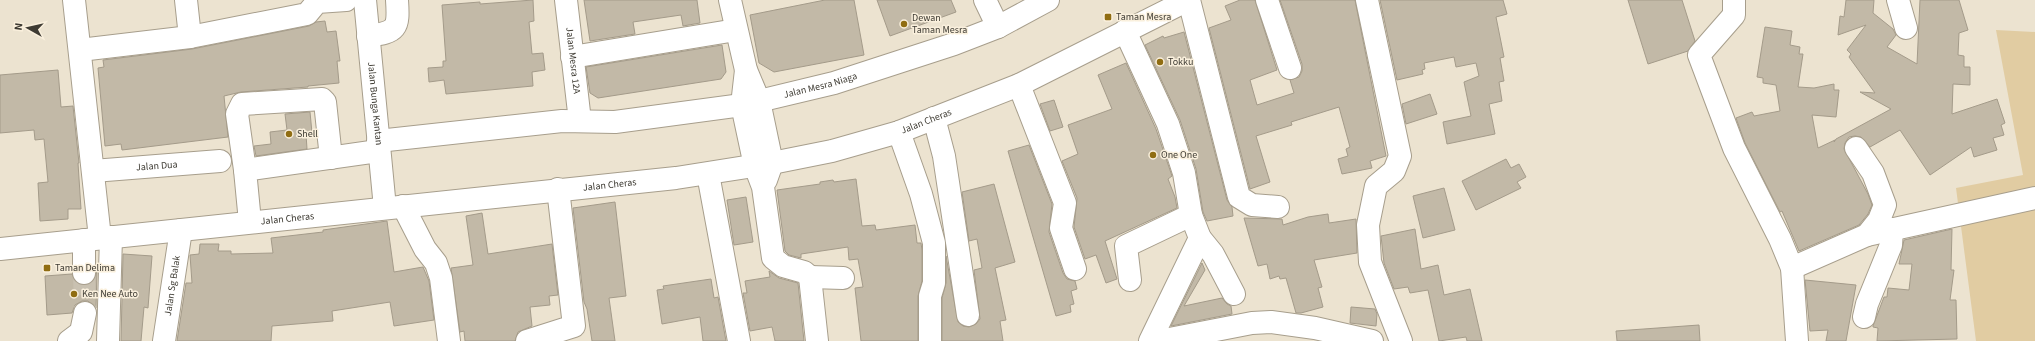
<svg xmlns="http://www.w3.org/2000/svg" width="2035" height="341" font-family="'Source Sans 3',sans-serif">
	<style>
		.green { fill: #e1cca2 }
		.building { fill: #c2b9a7; stroke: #a49b8a }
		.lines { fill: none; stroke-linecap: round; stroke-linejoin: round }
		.minor-tunnel { stroke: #c9c1b1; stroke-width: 22; stroke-dasharray: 22 11; stroke-linecap: butt }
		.minor-casing { stroke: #a79e8c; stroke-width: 24 }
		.major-casing { stroke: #a79e8c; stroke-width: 24 }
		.minor { stroke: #fff; stroke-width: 22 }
		.major { stroke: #fff; stroke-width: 22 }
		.poi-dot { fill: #906d12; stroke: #faf0dd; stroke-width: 1.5 }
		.labels { text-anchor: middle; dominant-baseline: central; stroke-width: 3; stroke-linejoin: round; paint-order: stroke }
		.poi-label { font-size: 10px; fill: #3e3b33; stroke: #faf0dd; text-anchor: start }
		.street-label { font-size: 10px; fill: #3e3b33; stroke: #faf0dd }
	</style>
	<rect width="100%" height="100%" fill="#ece3d0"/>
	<path class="green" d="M1996,30L2035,32V341H1976L1956,188L2023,175Z"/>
	<path class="building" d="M533,0L534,21L529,22L532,54L543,53L545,70L532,72L533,86L446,94L444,80L429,82L428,68L443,67V61H446L442,5L480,2V4Z
		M584,0H697L700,23L683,26L681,15L633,22L635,34L590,41Z
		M825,0H854L864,55L774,72L759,63L750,15Z
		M877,0H951L956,12L890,36Z
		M1240,0H1255L1277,70L1250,80L1257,105L1294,93L1290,80L1299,77L1302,71V64L1280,0H1355L1386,156L1370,161L1372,168L1342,174L1338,159L1348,156L1346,149L1350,147L1339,107L1291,122L1292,125L1256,136L1270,182L1250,189L1209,28L1231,20L1225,6Z
		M1380,0H1503L1507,14L1496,17L1504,57L1500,58L1504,81L1499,82L1502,101L1489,104L1495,134L1447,144L1443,122L1471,116L1464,82L1479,76L1476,63L1456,67L1454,57L1424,63L1425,69L1422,70L1423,74L1397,80Z
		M1628,0H1682L1695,41L1688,51L1648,64Z
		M1846,0H1874L1873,13L1893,29L1896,35L1887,47L1917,64L1920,0H1959L1968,30L1959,33L1958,55L1964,56V67H1970V85L1953,84L1952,114L1997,99L2005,123L2001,125L2004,135L1993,138L1997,150L1974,157L1971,147L1930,175L1900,130L1870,147L1861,137L1855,136L1849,137L1845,143L1844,149L1868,194L1872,205L1868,214L1859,225L1799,251L1782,211L1780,212L1745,143L1736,118L1752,112L1754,116L1780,111L1776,85L1763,83V78L1757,77L1765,27L1792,31L1790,45L1800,47L1799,54H1803L1798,87L1814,88L1834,84V90H1839L1836,117L1812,115L1818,148L1835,140L1834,142L1836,139L1891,109L1860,92L1875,93L1849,57L1851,54L1847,50L1866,25L1838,35L1840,16L1844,17Z
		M325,21L327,32L336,31L340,61H337L339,83L308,86V87L241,92L224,96L228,137L122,150L121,144L105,146L98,68L104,67L103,60L192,49L309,26L316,22Z
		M1184,32L1227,200L1232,207L1233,216L1207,221L1203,212L1196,169L1180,120L1145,45L1163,36L1164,38Z
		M722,45L726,72L721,79L598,98L590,93L586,67Z
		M1126,63L1156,129L1172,176L1168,179L1175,197L1177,208L1105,241L1117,279L1106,283L1096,255L1085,259L1074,227L1077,198L1062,161L1078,154L1068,125L1112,109L1098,75Z
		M58,70L61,107L73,106L79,163H78L81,209H68V219L40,221L38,183L48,182L44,139L35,140L34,130L0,133V75Z
		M1430,94L1437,114L1406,124L1402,104Z
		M1054,100L1063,127L1050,131L1040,104Z
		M310,112L312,133L306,134L307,149L256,156L254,146L271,144L270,132L287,130L285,114Z
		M1029,145L1052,204L1049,232L1063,273L1067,279L1075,281L1077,289L1071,291L1074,304L1070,305L1071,312L1056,316L1008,151Z
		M1506,159L1511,168L1519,164L1526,177L1517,182L1521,188L1476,210L1462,181Z
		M856,179L862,226L875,225L876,230L915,225L917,243H921L922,250V281L918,296V341H861L855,288L863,287L858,259L849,260L848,247L801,254V258L789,255L785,251L777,190L820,184V182L833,180L834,182Z
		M994,184L1015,262L995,268L1006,320L1000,321L1003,341H942V298L946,283V256L958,322L963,326L969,327L976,324L980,319L974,270L982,268L977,239L969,241L962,192Z
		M1444,188L1455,230L1423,238L1413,196Z
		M746,197L753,242L734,245L727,200Z
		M615,202L626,296L609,298L615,341H592L587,309L584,302L573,208Z
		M482,213L488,254L552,244L558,295L549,296L550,305L530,307L532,326L518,332L515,341H465L464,331L460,332L451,268L473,265L466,216Z
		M1328,214L1329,223L1356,219L1357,253L1314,260L1322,287L1318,288L1323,307L1301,313H1296L1286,278L1280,279L1279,276L1270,279L1267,264L1258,266L1244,218L1282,219L1283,225L1308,217Z
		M387,221L394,272L423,267L429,281L434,320L394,326L390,302L332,311L333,321L272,326L271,341H177L186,283H192L190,255L199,254L200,244H219L218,251H231V254L273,253L271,238L323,232V230Z
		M1415,229L1421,269L1438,265L1444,295L1470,289L1482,341H1467L1466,337L1439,341L1428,290L1410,293L1408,287L1394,289L1384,263L1381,236Z
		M1952,229L1951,270H1954L1950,300H1956L1957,339L1877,341L1878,328L1873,327V326L1884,297H1887L1888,288L1909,290L1912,264H1899L1904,240Z
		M123,254L152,256L148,308L144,307L141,341H121Z
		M1202,263L1205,270L1184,306L1222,298L1227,304L1231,306L1232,314L1171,326Z
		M769,271L779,278L798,283L804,341H775L772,327L750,331L743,293H747L745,281L770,277Z
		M97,272L96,308L88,301H82L75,305L72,313L47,315L45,276L72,274L77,284L84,285L91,284Z
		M711,279L714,298L718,297L726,341H703L700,317L662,324L657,290L664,289L663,286Z
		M1805,280L1856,285L1846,341H1826L1828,330L1810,331Z
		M1351,307L1375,309L1377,314L1376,326L1350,323Z
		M1699,325L1700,341H1617L1616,331Z"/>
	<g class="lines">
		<path class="minor-tunnel" d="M84,273L85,313"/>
		<defs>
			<g id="minor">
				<path d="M74,0L100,238"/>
				<path d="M186,0L190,37"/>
				<path id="s1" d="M365,0L385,208"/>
				<path id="s2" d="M566,0L580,121"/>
				<path d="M730,0L746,70L759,101L772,163L766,180"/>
				<path d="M985,0L998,27"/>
				<path d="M1189,0L1239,197L1252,205L1278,207"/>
				<path d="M1267,0L1290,68"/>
				<path d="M1367,0L1400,156L1394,171L1376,186L1368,225L1370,262L1401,341"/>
				<path d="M1734,0V15L1699,55L1734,148L1780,239L1792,268L1797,341"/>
				<path d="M1898,0L1906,28"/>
				<path d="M1125,31L1168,124L1184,173L1191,215L1200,238L1213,254L1234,294"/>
				<path d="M368,36C397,32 399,29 397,0"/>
				<path d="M80,50L190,37L307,14L317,2L346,0"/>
				<path d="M572,57L736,30"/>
				<path d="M746,70L742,105L755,166L763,187L773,258L783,266L804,272L810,277L817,341"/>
				<path d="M1019,85L1065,203L1061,228L1075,269"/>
				<path d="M934,118L944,156L968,315"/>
				<path d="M899,132L921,194L934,243V283L930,296V341"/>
				<path id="s3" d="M378,141L562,121L615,122L742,105L834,83L954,44L998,27L1048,0"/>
				<path d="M245,170L237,114L242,104L322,99L325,102L331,158"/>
				<path id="s4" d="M93,171L220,161"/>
				<path d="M708,174L739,341"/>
				<path d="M403,206L425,249L436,263L441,278L449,341"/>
				<path d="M250,222L245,170L378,151"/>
				<path d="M1867,235L2035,198"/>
				<path d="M1792,268L1867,235L1879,220L1885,205L1873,173L1856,148"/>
				<path d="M84,273V240"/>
				<path d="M810,277L843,278"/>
				<path d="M1130,280L1126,246L1191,215"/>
				<path d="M1864,317L1867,304L1891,245L1892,229"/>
				<path d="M69,341L81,332L85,313"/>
				<path d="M108,341L111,237"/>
				<path id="s5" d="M164,341L181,230"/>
				<path d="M527,341L574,326L558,189"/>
				<path d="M1150,341L1200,238"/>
				<path d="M1159,341L1252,323L1271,322L1315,328L1372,341"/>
			</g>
			<g id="major">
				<path id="s6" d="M0,249L676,178L772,163L832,151L899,132L1019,85L1188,0"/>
			</g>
		</defs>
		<use href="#minor" class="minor-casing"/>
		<use href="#major" class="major-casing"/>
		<use href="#minor" class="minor"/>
		<use href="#major" class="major"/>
	</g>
	<g class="poi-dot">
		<rect x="1104" y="13" width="8" height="8" rx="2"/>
		<circle cx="904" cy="24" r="4"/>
		<circle cx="1160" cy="62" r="4"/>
		<circle cx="289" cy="134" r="4"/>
		<circle cx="1153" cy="155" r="4"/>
		<rect x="43" y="264" width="8" height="8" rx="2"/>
		<circle cx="74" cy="294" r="4"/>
	</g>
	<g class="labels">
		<g class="poi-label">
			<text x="1116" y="17">Taman Mesra</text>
			<text x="912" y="18">Dewan<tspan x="912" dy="12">Taman Mesra</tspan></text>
			<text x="1168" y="62">Tokku</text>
			<text x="297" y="134">Shell</text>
			<text x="1161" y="155">One One</text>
			<text x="55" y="268">Taman Delima</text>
			<text x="82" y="294">Ken Nee Auto</text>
		</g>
		<g class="street-label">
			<text stroke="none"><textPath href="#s2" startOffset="61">Jalan Mesra 12A</textPath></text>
			<text stroke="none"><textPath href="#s3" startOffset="447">Jalan Mesra Niaga</textPath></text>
			<text stroke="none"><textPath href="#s1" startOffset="104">Jalan Bunga Kantan</textPath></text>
			<text stroke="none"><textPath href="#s6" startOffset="937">Jalan Cheras</textPath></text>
			<text stroke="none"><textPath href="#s4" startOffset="64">Jalan Dua</textPath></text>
			<text stroke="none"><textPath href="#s6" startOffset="613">Jalan Cheras</textPath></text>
			<text stroke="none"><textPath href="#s6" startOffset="289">Jalan Cheras</textPath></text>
			<text stroke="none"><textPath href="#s5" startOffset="56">Jalan Sg Balak</textPath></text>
		</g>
	</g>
	<g transform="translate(28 28) rotate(278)" stroke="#faf0dd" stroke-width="3" paint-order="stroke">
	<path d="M0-3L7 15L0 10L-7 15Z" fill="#3e3b33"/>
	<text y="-6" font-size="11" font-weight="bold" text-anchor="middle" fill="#3e3b33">N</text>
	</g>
</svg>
